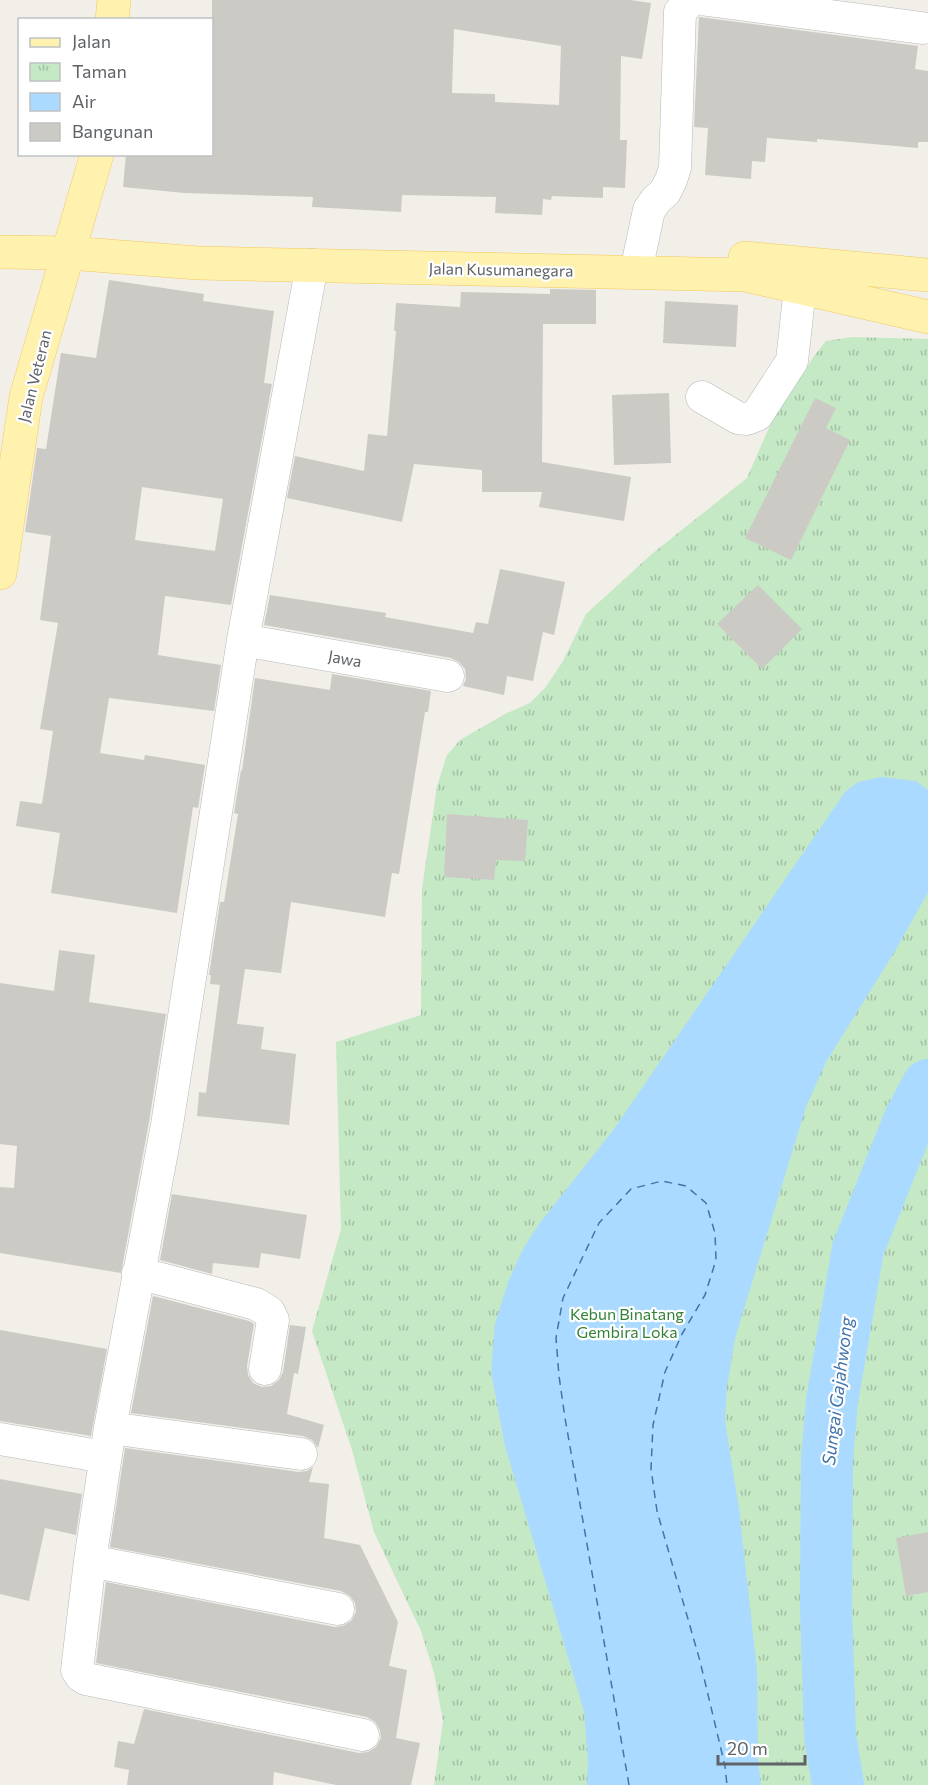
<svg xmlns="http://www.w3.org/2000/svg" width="928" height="1785" font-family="Commissioner,sans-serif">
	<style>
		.park { fill: url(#park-tufts) }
		.water { fill: #aadaff }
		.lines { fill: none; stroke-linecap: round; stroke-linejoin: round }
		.river { stroke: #aadaff; stroke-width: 52 }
		.ferry { stroke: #4174aa; stroke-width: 1.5; stroke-dasharray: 8 6; stroke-linecap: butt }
		.building { fill: #cccac5; fill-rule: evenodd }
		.minor-casing { stroke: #b5b8bc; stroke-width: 33 }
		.major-casing { stroke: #f2c960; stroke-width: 34 }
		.minor { stroke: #fff; stroke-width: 32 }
		.major { stroke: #fff2af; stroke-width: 33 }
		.labels { text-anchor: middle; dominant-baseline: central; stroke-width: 4.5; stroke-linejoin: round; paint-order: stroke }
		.street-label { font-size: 16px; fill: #5f6368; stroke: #fff }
		.park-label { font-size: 16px; fill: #348238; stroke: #fff }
		.water-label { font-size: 18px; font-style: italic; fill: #4174aa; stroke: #fff }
	</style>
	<defs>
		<pattern id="park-tufts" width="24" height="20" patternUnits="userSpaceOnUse" patternTransform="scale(1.5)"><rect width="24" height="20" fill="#c5e8c5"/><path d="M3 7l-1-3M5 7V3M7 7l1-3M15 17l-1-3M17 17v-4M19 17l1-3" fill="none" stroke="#a3c0a4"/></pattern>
	</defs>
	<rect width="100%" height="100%" fill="#f1efe8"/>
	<path class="park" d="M852,337L928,339V1785H434L443,1721L434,1673L421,1631L374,1532L352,1450L312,1331L341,1229L336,1042L421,1015L422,889L437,786L447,755L460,740L505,714L530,703L545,688L563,661L586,614L653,553L747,478L771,423L814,356L826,341Z"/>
	<path class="water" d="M881,777L916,781L928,790V892L895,951L826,1062L806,1107L735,1338L727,1387L725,1421L739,1509L757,1670L758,1761L761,1785H587L588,1761L584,1711L505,1446L491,1372L495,1324L508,1282L523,1249L539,1224L614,1129L845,792L858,782Z"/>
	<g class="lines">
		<path class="river" d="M838,1785L830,1736L826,1605L827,1459L832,1401L858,1249L909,1121L928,1085"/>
		<path class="ferry" d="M629,1785L565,1418L559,1376L556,1338L563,1298L599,1223L631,1189L662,1181L686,1186L706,1203L715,1233L716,1260L705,1295L682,1334L665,1372L653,1425L651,1469L657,1511L700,1661L725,1766L727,1785"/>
	</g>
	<path class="building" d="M212,0H630L651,3L642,59L621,56L620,140H627L625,188L603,187V198L552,196L551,200L543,199L542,215L495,213L496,197L402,195L401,212L312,207L313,197L184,193L123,187L126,154H212ZM454,29L561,46L559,105L495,102V94L452,93Z
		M699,17L918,46L915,69L928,71V142H918V148L817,139V142L767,138L765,162L752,161L751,179L705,175L708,128L694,127Z
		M109,280L204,294L203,301L274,311L264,383L272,384L231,605L165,596L158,655L221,665L214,711L109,698L100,753L144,760L145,755L205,765L198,808L193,807L177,913L51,893L60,833L16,826L20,801L42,804L53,731L40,729L58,623L40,620L51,536L25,532L37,448L46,449L61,353L96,358ZM142,487L223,499L215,551L135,540Z
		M550,289L596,290V324H543L542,462L631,477L624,521L539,507L542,492H482V470L414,464L402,522L287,498L295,456L364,471L368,434L387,436L396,331H394L396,303L460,307L461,292L550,294Z
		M665,301L738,305L736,347L663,343Z
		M669,393L671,463L614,465L612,395Z
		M815,398L836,408L826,428L850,440L791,560L745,538Z
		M500,569L565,582L554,635L543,632L533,681L507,676L504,695L463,686L466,679L465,669L459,662L451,658L264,625L270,595L386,613L385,617L473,633L476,622L488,624Z
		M758,585L802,629L762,669L717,624Z
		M332,674L431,691L428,712H425L399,874L392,873L385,917L291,902L281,973L245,969L237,1024L264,1027L261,1049L296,1054L289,1125L197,1116L199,1092L206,1093L220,985L210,984L211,975H209L220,902H224L238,814L234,813L241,770L242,771L255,678L330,690Z
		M447,814L528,820L525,861L496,860L494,880L444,877Z
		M59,950L95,955L89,1002L166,1014L149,1122L121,1273L0,1253V1187L14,1188L17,1146L0,1144V983L54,991Z
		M172,1194L307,1215L300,1259L261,1253L259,1268L213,1263L212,1274L160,1260Z
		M153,1296L249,1321L254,1324L247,1366L248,1375L253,1383L262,1387L271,1386L279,1380L283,1372L290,1325L306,1327L298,1374L294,1373L287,1414L324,1425L318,1448L312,1440L303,1436L131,1413Z
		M0,1330L107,1349L91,1436L0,1421Z
		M125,1448L299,1472L307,1471L313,1467L309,1482L329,1484L324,1538L360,1545L398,1622L389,1666L407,1670L396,1738L420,1743L411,1785H336L274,1772L273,1785H127L129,1770L114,1767L118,1741L134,1744L144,1709L359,1753L368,1752L376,1747L381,1738L380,1730L375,1722L367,1717L96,1663L106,1582L335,1627L343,1626L351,1621L356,1612L355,1603L350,1596L341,1591L110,1547Z
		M0,1479L82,1494L76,1535L45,1528L29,1601L0,1594Z
		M928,1532V1592L906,1596L896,1538Z"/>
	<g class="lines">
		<defs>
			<path id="minor" d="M707,0L922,28
				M639,257L649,210L656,200L665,192L671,180L675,168L680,12L688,3L693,0
				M312,265L243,640L167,1125L110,1428L90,1561L77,1670L81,1676L86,1679L363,1735
				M702,397L738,418L747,419L757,415L792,361L800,288
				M243,640L448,676
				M138,1273L256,1304L269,1312L273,1320L265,1369
				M110,1428L301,1454
				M0,1439L105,1457
				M90,1561L338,1609"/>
			<path id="major" d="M112,20L114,0
				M0,252L69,253L198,263L745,275L928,317
				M745,258L928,275
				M0,573L26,397L97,154"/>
		</defs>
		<use href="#minor" class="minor-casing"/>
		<use href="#major" class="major-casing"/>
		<use href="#minor" class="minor"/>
		<use href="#major" class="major"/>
	</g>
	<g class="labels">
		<g class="street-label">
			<text transform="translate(501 269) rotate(1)">Jalan Kusumanegara</text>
			<text transform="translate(34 376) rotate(-76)">Jalan Veteran</text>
			<text transform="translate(345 658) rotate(10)">Jawa</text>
		</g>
		<g class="park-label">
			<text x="627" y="1313">Kebun Binatang<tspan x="627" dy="18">Gembira Loka</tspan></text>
		</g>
		<g class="water-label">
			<text transform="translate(837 1391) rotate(-83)">Sungai Gajahwong</text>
		</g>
	</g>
	<rect x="18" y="18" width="195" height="138" fill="#ffffff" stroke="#bfc1c3" stroke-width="1.5"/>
	<rect x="30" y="38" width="30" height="9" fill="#fff2af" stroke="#bfc1c3" stroke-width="1.5"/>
	<text x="72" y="48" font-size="18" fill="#5f6368">Jalan</text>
	<rect x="30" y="63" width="30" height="18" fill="url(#park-tufts)" stroke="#bfc1c3" stroke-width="1.5"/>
	<text x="72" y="78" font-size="18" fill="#5f6368">Taman</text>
	<rect x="30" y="93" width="30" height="18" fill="#aadaff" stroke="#bfc1c3" stroke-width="1.5"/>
	<text x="72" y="108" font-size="18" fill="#5f6368">Air</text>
	<rect x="30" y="123" width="30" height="18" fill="#cccac5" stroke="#bfc1c3" stroke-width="1.5"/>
	<text x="72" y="138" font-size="18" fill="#5f6368">Bangunan</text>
	<path d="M718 1755v9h87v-9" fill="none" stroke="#5f6368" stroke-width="3"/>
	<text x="727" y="1755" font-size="18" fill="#5f6368" stroke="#ffffff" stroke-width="4.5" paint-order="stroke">20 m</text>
</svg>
